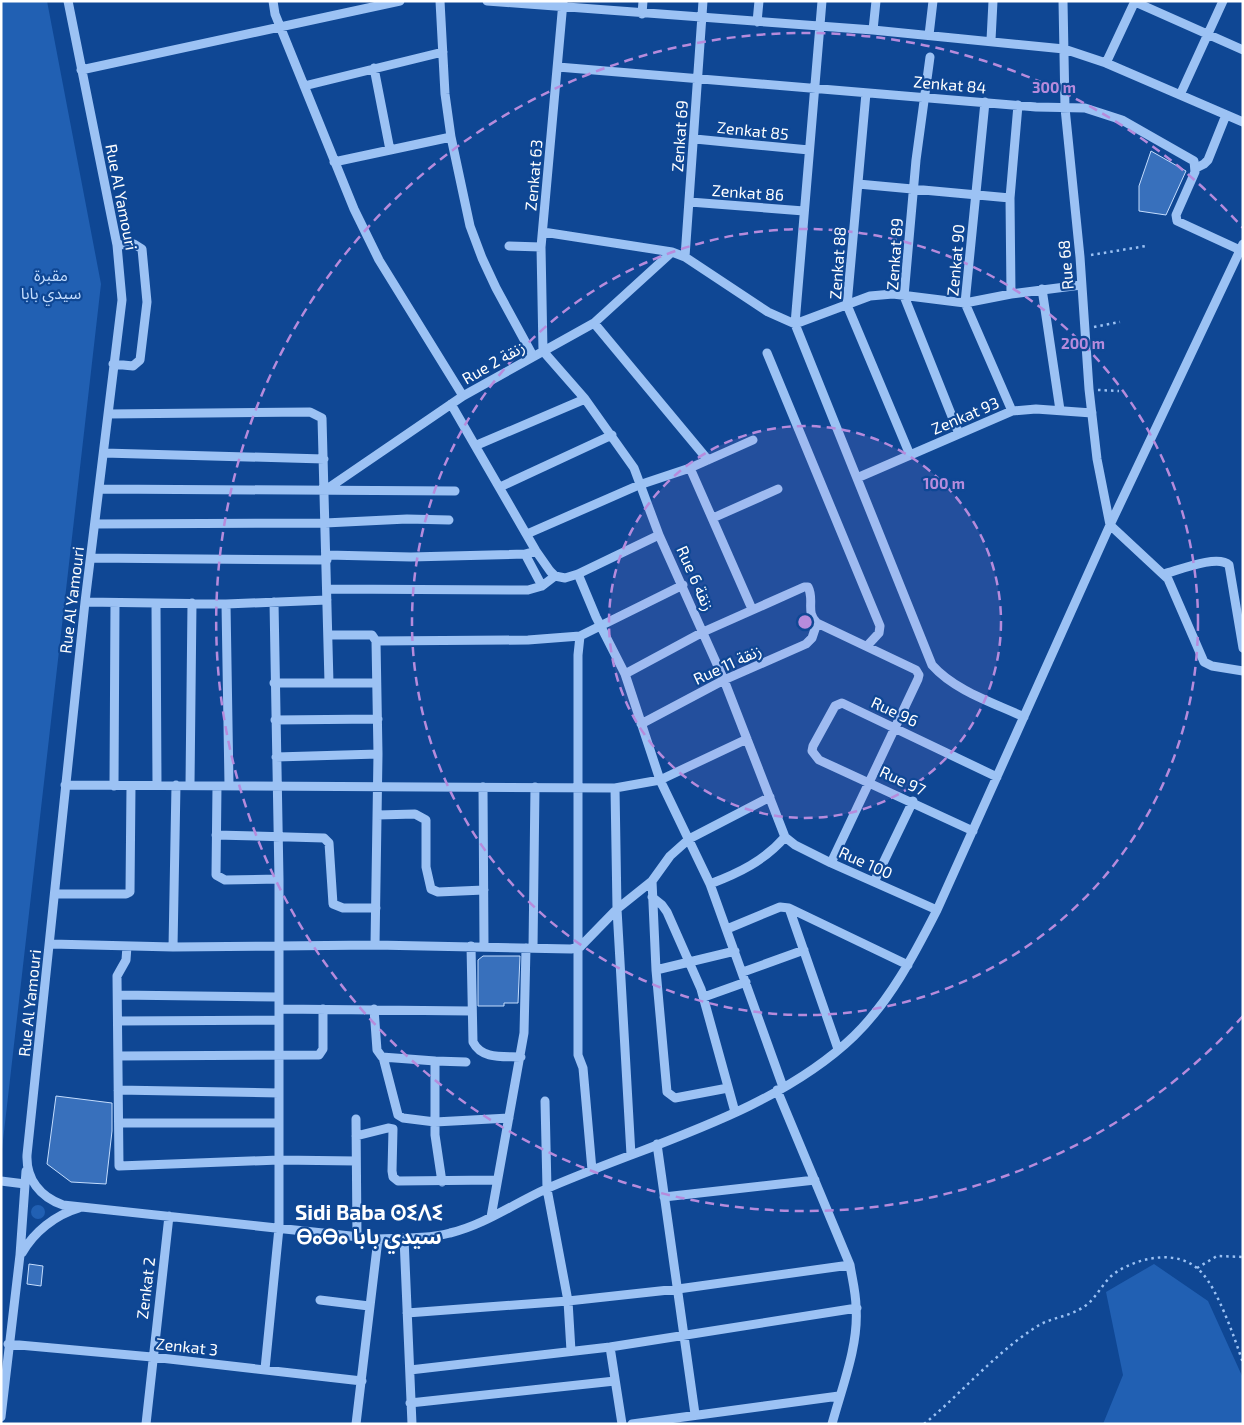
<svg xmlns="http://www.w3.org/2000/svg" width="1244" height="1425" font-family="'Exo 2','Noto Sans Arabic','Noto Sans Tifinagh',sans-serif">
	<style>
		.green { fill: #2160b3 }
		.building { fill: #3870bc; stroke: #c4ddfe }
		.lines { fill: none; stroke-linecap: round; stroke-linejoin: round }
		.path { stroke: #9cc2f4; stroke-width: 2.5; stroke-dasharray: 2.5 4; stroke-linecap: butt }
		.minor { stroke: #9cc2f4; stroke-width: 9 }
		.ring { fill: none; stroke: #b68bdc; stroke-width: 2.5; stroke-dasharray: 9 6 }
		.labels { text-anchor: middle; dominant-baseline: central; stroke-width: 4.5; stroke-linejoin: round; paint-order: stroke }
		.street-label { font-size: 16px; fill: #fff; stroke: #0f4794 }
		.park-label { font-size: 16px; fill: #c4ddfe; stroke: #0f4794 }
		.district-label { font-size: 21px; font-weight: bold; fill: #fff; stroke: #0f4794 }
		.centre { fill: #b68bdc; stroke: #0f4794; stroke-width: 2.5 }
		.ring-label { font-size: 15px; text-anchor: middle; font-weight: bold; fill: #b68bdc; stroke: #0f4794; stroke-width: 4.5; stroke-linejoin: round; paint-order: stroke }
	</style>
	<rect width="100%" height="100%" fill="#0f4794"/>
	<path class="green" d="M1,1H47L101,284L1,1158Z
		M31 1212a7 7 0 1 1 14 0a7 7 0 1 1-14 0Z
		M1154,1264L1208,1301L1243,1378V1424H1103L1123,1375L1106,1292Z"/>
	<path class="building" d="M1151,151L1186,171L1166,215L1139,211V186Z
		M483,956H520L518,1003H504V1006H478V960Z
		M56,1096L112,1103V1131L106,1184L71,1182L47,1164Z
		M29,1264L43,1266L41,1286L27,1284Z"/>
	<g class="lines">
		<path class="path" d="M1091,255L1146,246
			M1094,327L1120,322
			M1098,390L1119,391
			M1197,1268L1217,1256L1243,1257
			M924,1424C962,1393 994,1354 1036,1327C1051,1317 1070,1317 1085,1306C1098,1297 1103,1280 1118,1271C1143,1256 1181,1249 1202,1273C1218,1290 1235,1339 1243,1363"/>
		<path class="minor" d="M68,1L117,245L122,300L85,602L27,1155C26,1179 40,1197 63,1205L378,1239C402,1238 427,1239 450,1233C484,1225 515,1203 546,1189C646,1145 774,1113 854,1036C890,1001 914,955 937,910L1110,525L1243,244
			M273,1L275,14L354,209L379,260L463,396
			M440,1L445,94L451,137L470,226L482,258L496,288L533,356
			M487,1L873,30L1064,49L1106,63L1243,122
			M822,1L795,324L932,665C955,691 994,703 1024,717
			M1063,1L1065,108L1080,257L1089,389L1097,459L1110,525L1168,579L1204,662L1212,666L1243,671
			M1135,2L1243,50
			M642,14L643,1
			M757,22L759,1
			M873,30L876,1
			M929,35L933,1
			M991,40L993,1
			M930,57L916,160L904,296L959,434
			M1106,63L1135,1
			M558,67L1036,107L1085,108L1122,120L1194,161L1195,172L1176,215L1177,221L1240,250
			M374,68L390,150
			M81,70L400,1
			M304,86L443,52
			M866,93L847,305L910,455
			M1180,95L1223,1
			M985,102L965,303L1012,411
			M695,139L809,150
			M334,162L451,137
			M1196,168L1204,164L1208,160L1226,115
			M858,184L1010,198
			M690,202L804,211
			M543,232L672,252L685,257L768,312L795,324L870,296L893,294L965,303L1011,294L1081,285
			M509,246L541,247
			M685,257L703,1
			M1042,289L1060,410
			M1011,294L1010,198L1018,105
			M594,323L708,460
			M543,351L585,399L634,468L659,535L724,680L785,837
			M543,351L541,247L563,2
			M767,353L880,626L879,633L867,646
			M113,364L133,366L140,360L147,302L142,249L134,244L117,245
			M451,404L536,551L550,571L555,576L565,578L578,574L659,535
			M108,414L310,412L322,418L329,683H274
			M477,445L585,399
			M104,453L324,459
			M690,468L752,609
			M857,478L1012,411L1036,409L1092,413
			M500,487L612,435
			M99,489L455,491
			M324,491L463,396L594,323L672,252
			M713,518L778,489
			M95,524L325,523L407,519L449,520
			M527,534L639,485L690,468L753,440
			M525,554L542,586
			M327,555L411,557L525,554L536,551
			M91,558L327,560
			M578,574L596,617L625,674L660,780L710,884L783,1087
			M1164,574C1179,570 1218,554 1229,565L1243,648
			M327,589L528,590L542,586L555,576
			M85,602L226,604L327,600
			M156,604L157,785
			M226,604L229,785
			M328,635H372L376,641L378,754L375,945
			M580,636L578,655V1055L583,1068L592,1170
			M376,641L528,640L580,636L683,585
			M625,674L703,632L804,587H808C815,600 805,612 817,623L916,670L919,675L918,679L831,863
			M329,683H376
			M275,720L378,719
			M641,724L724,680L806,644L812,638L817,623
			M276,757L378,754
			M65,785L615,788L660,780L747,739
			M190,785L192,603
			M114,786L115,603
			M217,786L216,875L225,880L279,879
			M483,787L484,946
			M615,788L617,909L631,1155
			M378,815L415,814L426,820V867L431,889L438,892L484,890
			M973,831L819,760L812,751L813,746L835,706L842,703L997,777
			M216,835L324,838L329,843L333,904L343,908H376
			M785,837L795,845L831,863L937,910
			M652,881L656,970L667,1092L675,1098L728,1088
			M874,882L913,801
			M710,884C739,873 764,861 785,837
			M56,894H126L130,892L131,786
			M652,897L662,905L667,912L701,989L735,1112
			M789,908L838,1049
			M727,929L780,907L789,908L908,965
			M51,944L173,947L375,945L571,949L580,947L617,909L652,881L670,856L689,839L770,797
			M127,946L126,960L117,976L119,1166L279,1160L356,1161
			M471,946L473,1042C482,1060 504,1056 521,1057
			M173,947L176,785
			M533,948L535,787
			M656,970L735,951
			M743,972L804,950
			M118,995L278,997
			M704,997L746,982
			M279,1009L471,1011
			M374,1009L377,1050L382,1057L435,1061V1122L509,1118
			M118,1021L279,1020
			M118,1056L319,1055L323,1049V1009
			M383,1057L398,1115L403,1118L435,1122V1135L442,1182
			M435,1061L466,1062
			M118,1090L279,1093
			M777,1090L850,1265C852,1278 856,1293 856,1307C859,1345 842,1387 832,1424
			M545,1101L547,1189L568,1301L571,1351
			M356,1119L357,1237
			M119,1123H279
			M356,1136L388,1128L393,1129L392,1171L393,1177L398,1181L496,1180
			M657,1144L695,1414
			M1,1181L25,1184
			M664,1197L815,1180
			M491,1217L524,1033L526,948
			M404,1238L412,1424
			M22,1253C34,1232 55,1215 79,1208
			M320,1300L369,1306
			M407,1313L568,1301L678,1289L850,1265
			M8,1344L152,1357L362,1381
			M610,1347L622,1424
			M265,1369L279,1228V879L274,602
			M410,1370L610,1347L857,1308
			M410,1403L615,1381
			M1,1417L20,1255L26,1171
			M146,1424L169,1216
			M356,1424L378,1239
			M632,1424L839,1396"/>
	</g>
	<circle cx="805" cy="622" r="196" fill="#b68bdc" fill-opacity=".12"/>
	<g class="ring">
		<circle cx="805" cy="622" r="196"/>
		<circle cx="805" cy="622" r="393"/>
		<path d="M1243 1016A589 589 0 1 1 1243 228"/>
	</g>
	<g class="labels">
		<g class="street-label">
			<text transform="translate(950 84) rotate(5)">Zenkat 84</text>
			<text transform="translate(753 130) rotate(6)">Zenkat 85</text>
			<text transform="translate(679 136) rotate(-86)">Zenkat 69</text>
			<text transform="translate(533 175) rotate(-85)">Zenkat 63</text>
			<text transform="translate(748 192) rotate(4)">Zenkat 86</text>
			<text transform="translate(122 197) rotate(79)">Rue Al Yamouri</text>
			<text transform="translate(894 254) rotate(-86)">Zenkat 89</text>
			<text transform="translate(955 260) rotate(-85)">Zenkat 90</text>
			<text transform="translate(837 263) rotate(-86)">Zenkat 88</text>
			<text transform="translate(1065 265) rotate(-95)">Rue 68</text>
			<text transform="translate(493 362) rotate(-30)">Rue 2 زنقة</text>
			<text transform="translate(965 415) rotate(-23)">Zenkat 93</text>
			<text transform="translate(696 578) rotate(66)">Rue 6 زنقة</text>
			<text transform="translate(71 600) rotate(-83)">Rue Al Yamouri</text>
			<text transform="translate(727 664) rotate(-25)">Rue 11 زنقة</text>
			<text transform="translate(895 711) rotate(25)">Rue 96</text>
			<text transform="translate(903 780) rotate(25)">Rue 97</text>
			<text transform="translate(866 862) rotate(24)">Rue 100</text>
			<text transform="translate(29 1003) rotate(-84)">Rue Al Yamouri</text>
			<text transform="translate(145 1288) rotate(-83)">Zenkat 2</text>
			<text transform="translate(187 1346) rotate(6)">Zenkat 3</text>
		</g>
		<g class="park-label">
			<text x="51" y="274">مقبرة<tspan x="51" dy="18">سيدي بابا</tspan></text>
		</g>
		<g class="district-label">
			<text x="369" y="1211">Sidi Baba ⵙⵉⴷⵉ<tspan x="369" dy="24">ⴱⴰⴱⴰ سيدي بابا</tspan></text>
		</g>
	</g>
	<circle cx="805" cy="622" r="8" class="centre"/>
	<g class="ring-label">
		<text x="1054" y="93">300 m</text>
		<text x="1083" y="349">200 m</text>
		<text x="944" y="489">100 m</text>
	</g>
	<rect width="1244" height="1425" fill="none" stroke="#ffffff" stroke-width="5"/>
</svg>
